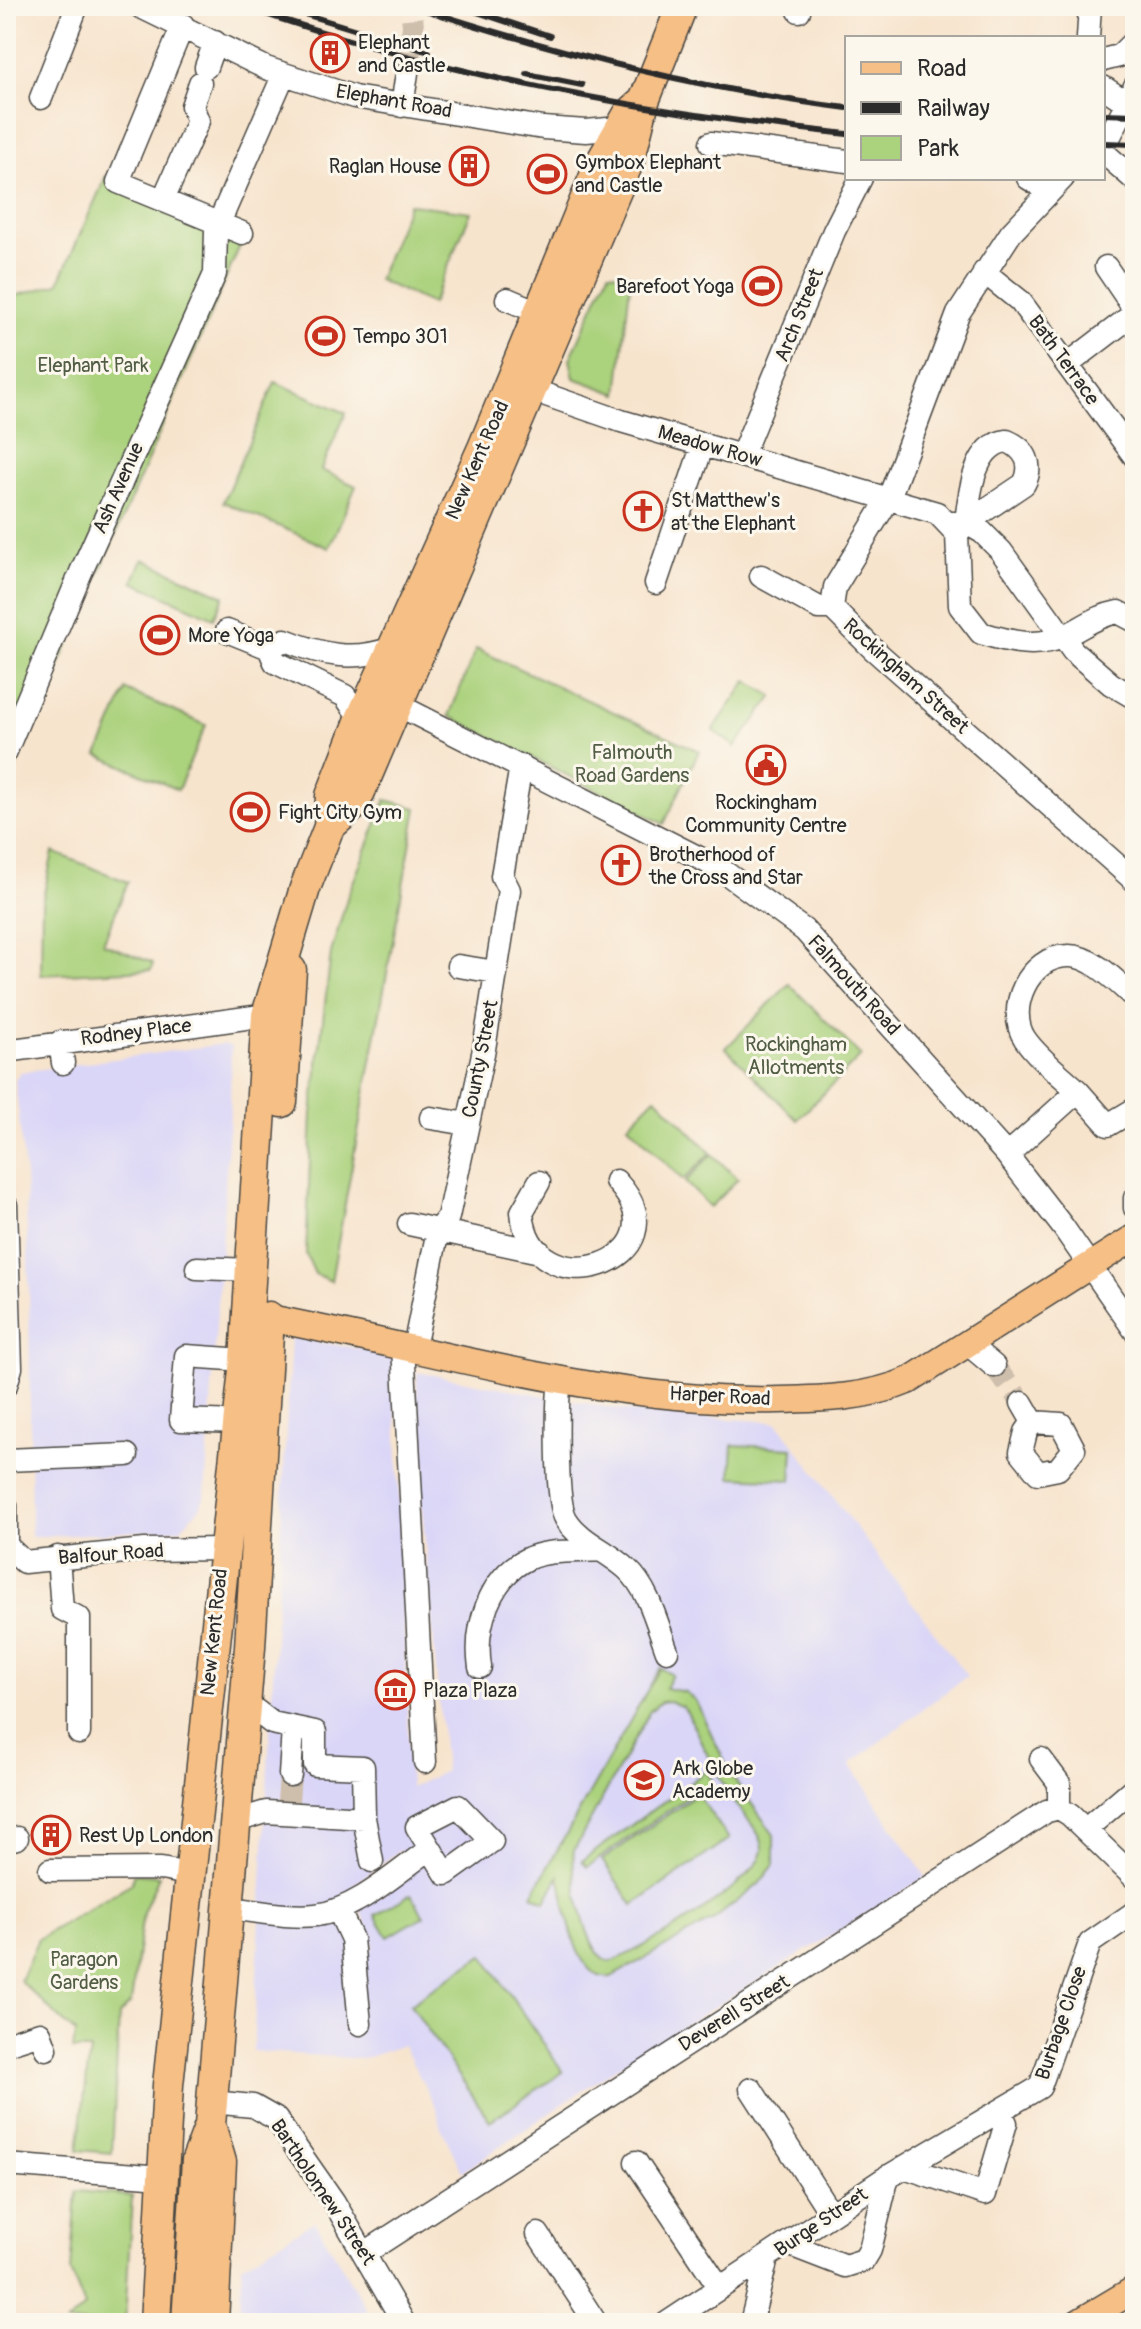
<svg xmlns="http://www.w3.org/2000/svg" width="1141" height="2329" font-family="Pangolin,sans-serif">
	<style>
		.built { fill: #dad6f7; fill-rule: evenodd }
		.green { fill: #abd27d; stroke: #6b7e54; stroke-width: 2; fill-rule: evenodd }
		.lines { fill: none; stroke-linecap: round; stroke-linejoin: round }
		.minor-tunnel { stroke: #cebfad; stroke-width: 22; stroke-dasharray: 22 11; stroke-linecap: butt }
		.minor-casing { stroke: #4a4743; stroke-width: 25 }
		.major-casing { stroke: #4a4743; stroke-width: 29 }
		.highway-casing { stroke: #4a4743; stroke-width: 33 }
		.minor { stroke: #fff; stroke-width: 22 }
		.major { stroke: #f5bf86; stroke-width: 26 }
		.highway { stroke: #f5bf86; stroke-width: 30 }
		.rail { stroke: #2b2b2b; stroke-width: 6 }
		.labels { text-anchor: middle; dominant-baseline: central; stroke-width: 6; stroke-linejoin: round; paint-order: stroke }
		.poi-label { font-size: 20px; fill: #2b2b2b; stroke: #fbf7ec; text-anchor: start }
		.street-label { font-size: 20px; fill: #2b2b2b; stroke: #fbf7ec }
		.park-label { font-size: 20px; fill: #515d44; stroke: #fbf7ec }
	</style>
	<rect width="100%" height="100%" fill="#fbf7ec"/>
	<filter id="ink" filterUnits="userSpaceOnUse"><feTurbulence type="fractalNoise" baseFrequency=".0125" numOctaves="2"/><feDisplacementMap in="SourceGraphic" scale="16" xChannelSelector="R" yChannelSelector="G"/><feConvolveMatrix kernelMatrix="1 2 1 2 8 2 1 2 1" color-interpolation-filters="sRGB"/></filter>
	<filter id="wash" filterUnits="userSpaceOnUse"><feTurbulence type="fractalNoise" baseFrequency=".006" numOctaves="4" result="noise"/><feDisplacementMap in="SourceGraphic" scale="32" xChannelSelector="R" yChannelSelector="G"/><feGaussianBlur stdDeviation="1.8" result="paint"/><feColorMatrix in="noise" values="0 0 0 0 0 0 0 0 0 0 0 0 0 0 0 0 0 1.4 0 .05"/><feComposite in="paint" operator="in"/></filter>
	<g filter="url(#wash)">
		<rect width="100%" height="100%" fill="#f7e4cd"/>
		<path class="built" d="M224,1044L231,1047L230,1112L205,1495L200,1508L180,1529L31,1537L29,1285L25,1175L15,1080L20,1072Z
			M291,1338L394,1354L410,1788L445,1771L417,1449V1372L639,1413L777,1422L967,1676L850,1764L926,1877L622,2064L462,2172L440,2125L437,2110L403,2045L363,2059L253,2051ZM400,1850L410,1877L360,1908L374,1947L366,1951L352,1886Z
			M315,2221L375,2323H239L242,2265Z"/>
		<path class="green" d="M106,176L242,241L6,789V720L14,700L6,696V289L11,297L58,284Z
			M409,204L471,212L432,304L378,280Z
			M609,272L631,275L618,394L574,378L570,359Z
			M275,382L346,413L321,470L356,486L329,548L223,502Z
			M143,559L224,596L214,618L133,582Z
			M476,649L699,751L664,824L449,716Z
			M747,681L773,696L735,747L713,730Z
			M126,690L206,725L178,790L98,755Z
			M386,800L417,808L331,1281L315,1274L306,1254L312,1113L331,953L348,895Z
			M53,852L128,882L103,943L153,963L151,970L41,975L42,903Z
			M789,984L861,1056L797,1120L726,1048Z
			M656,1097L711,1153L683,1180L628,1125Z
			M712,1154L738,1179L710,1207L685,1182Z
			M733,1445L793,1448L791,1480L731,1477Z
			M660,1668L672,1675L665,1688L685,1692L695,1700L731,1775L774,1835V1865L758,1885L713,1920L611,1977C573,1983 566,1903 559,1876L545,1902L532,1895ZM669,1701L683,1707L688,1714C705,1750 720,1785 745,1816C752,1825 762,1836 763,1848C766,1878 639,1953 609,1962C586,1955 570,1873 574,1850L650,1711L661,1702Z
			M706,1771L713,1782L697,1794L729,1839L633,1905L602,1860L693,1797L692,1794L587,1867L582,1861Z
			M133,1874L159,1876L143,1913L131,2003L119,2015L112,2153L78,2150L90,2050H73L75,2033L20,1981L38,1939L132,1883Z
			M411,1894L424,1916L388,1937L375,1915Z
			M483,1955L563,2072L490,2121L410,2004Z
			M77,2191L132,2196L125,2323H67L85,2307L71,2272Z"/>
	</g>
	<g filter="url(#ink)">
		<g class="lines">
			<path class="minor-tunnel" d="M407,73L413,26L411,6
				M994,1366L1022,1403
				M288,1802L290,1775"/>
			<defs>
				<path id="minor" d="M139,6L266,68L354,97L543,128L586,131L619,128
					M799,11V6
					M183,25L118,182L242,233
					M1088,38L1090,6
					M1103,60L1119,56L1135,40
					M206,67L215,42
					M1103,87L1126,102
					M41,98L77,6
					M402,106L407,73
					M1103,142L1110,136L1135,86
					M711,143L847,161
					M1103,152L1135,180
					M1028,178L1049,191
					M1063,178L1011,233L958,314L889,498L835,587L832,608L872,648L1135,881
					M163,200L198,121L192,106L200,83
					M1106,267L1135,310
					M984,272L1020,301L1135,457
					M507,299L540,313
					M1067,365L1135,313
					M532,390L621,421L937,513L957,534L960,606L981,633C1010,642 1038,649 1067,635C1085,626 1097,616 1118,612L1135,621
					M1007,441C1026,449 1034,465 1024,484L966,523C969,495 974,444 1007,441Z
					M742,455L834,231L861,178
					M948,523H966L982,532L1001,551L1073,651L1111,684L1135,698
					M761,576L819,608H832
					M656,583L703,444
					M227,631L269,648L275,662L345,696L361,719
					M269,648L285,640C322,655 353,662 392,648
					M396,704L719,868L804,930L1007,1155L1063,1227L1135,1331
					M6,751L81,572L215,274L216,230L284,74
					M458,966L496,972
					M60,1042L63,1063
					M6,1051L267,1015
					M1078,1091C1061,1075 1038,1058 1025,1039C1005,1009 1029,956 1068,956C1092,955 1118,983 1135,998
					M431,1118L468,1124
					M1007,1155L1078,1091L1108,1125L1135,1109
					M539,1182L522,1212C530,1313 691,1261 616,1181
					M1135,1198V1208
					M6,1205L11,1368L6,1385
					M409,1224L540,1252
					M197,1268L253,1270
					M969,1345L994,1366
					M403,1346L425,1762
					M414,1348L438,1230L448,1217L484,1049L509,890L502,876L521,766
					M560,1378C557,1403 555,1500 566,1519C580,1542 608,1551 627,1569C649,1589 657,1624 667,1651
					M1022,1403L1033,1422L1026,1432L1021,1452L1038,1473L1058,1469L1074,1449L1061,1424L1033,1422
					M237,1422L181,1420L186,1356L245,1360
					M6,1460L127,1455
					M6,1506V1544
					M6,1545L24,1562L145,1550L223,1549
					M58,1557L62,1609L79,1618V1733
					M480,1667C474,1628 489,1578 527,1559C548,1549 578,1552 601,1550
					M246,1703L272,1723L315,1732V1765L363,1767L364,1818L372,1861
					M290,1775L293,1729
					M458,1806L492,1841L446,1874L417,1827Z
					M1059,1808L1070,1815L1135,1878
					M236,1821L266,1812L364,1818
					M1086,1829L1135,1787
					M6,1841L17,1838
					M50,1870L161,1869L189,1874
					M228,1908C257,1911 288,1918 316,1915C357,1910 397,1872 430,1849
					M338,1909L352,1939L360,2024
					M6,2044L40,2033L46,2049
					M751,2089L831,2214
					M212,2102L253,2106L276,2119L334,2202L404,2323
					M636,2162L720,2288
					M6,2165L162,2177
					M904,2167L985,2194L1006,2123L1000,2112
					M538,2234L596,2323
					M788,2244L845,2266L864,2260L870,2250L888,2176
					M365,2253L1047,1811L1059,1808V1783L1041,1759
					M667,2323L884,2179L1040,2087L1090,1943L1135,1912
					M751,2323L767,2258"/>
				<path id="major" d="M269,1318C436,1350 607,1404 779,1400C824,1399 868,1398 910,1380L1135,1237
					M1078,2323L1135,2289"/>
				<path id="highway" d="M329,827L354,805L365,780L630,158L644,101L682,6
					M282,1102L291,970
					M155,2323L168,2085L245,1360L267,1015L305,888L329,827L331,796L361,719L483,448L600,164L628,115L644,101
					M187,2323L197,2160L210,2125
					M213,2323L221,2162L210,2125L250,1647L269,1317"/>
			</defs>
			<use href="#minor" class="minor-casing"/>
			<use href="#major" class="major-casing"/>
			<use href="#highway" class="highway-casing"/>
			<use href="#minor" class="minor"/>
			<use href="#major" class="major"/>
			<use href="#highway" class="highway"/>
			<path class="rail" d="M243,6C439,75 641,112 847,134
				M278,6L429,52
				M413,6C554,52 699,90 847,108
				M459,6L550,36
				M527,74L582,85
				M1103,114L1135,115
				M1103,143L1135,144"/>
		</g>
	</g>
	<defs>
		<symbol id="building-ring" viewBox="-11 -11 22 22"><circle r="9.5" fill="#fbf7ec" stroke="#c8321e" stroke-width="1.5"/><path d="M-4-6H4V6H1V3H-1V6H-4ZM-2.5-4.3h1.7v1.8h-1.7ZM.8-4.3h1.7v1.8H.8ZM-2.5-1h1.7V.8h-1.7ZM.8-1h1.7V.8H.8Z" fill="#c8321e"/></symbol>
		<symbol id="stadium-ring" viewBox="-11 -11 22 22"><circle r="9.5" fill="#fbf7ec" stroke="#c8321e" stroke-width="1.5"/><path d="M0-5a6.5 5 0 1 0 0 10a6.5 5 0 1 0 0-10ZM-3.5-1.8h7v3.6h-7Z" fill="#c8321e"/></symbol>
		<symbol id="church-ring" viewBox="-11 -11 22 22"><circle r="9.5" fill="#fbf7ec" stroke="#c8321e" stroke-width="1.5"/><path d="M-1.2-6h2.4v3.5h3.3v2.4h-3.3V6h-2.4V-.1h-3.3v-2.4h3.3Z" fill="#c8321e"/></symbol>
		<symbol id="civic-ring" viewBox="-11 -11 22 22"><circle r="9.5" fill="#fbf7ec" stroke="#c8321e" stroke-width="1.5"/><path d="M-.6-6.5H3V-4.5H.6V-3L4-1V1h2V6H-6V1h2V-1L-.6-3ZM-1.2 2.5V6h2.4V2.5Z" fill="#c8321e"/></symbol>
		<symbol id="museum-ring" viewBox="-11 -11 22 22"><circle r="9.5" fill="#fbf7ec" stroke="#c8321e" stroke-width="1.5"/><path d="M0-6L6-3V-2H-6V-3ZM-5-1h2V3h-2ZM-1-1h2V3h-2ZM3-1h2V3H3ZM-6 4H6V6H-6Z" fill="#c8321e"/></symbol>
		<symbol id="school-ring" viewBox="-11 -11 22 22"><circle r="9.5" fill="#fbf7ec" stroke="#c8321e" stroke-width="1.5"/><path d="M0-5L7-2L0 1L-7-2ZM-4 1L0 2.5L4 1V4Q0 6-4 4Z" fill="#c8321e"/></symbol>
	</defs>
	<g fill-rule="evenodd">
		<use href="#building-ring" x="308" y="31" width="44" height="44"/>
		<use href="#building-ring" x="447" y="144" width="44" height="44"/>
		<use href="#stadium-ring" x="525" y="152" width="44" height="44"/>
		<use href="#stadium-ring" x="740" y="264" width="44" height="44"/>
		<use href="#stadium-ring" x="303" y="314" width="44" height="44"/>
		<use href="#church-ring" x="621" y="489" width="44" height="44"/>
		<use href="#stadium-ring" x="138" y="613" width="44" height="44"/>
		<use href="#civic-ring" x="744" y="743" width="44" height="44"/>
		<use href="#stadium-ring" x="228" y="790" width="44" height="44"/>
		<use href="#church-ring" x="599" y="843" width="44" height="44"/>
		<use href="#museum-ring" x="373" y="1668" width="44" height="44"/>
		<use href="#school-ring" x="622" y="1758" width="44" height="44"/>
		<use href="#building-ring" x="29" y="1813" width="44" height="44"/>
	</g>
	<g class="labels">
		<g class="poi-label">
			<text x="358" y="42">Elephant<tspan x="358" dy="23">and Castle</tspan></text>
			<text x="575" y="162">Gymbox Elephant<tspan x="575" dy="23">and Castle</tspan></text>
			<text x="441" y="166" text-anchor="end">Raglan House</text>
			<text x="734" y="286" text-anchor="end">Barefoot Yoga</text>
			<text x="353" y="336">Tempo 301</text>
			<text x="671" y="500">St Matthew's<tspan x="671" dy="23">at the Elephant</tspan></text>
			<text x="188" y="635">More Yoga</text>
			<text x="766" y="802" text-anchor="middle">Rockingham<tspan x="766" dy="23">Community Centre</tspan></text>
			<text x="278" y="812">Fight City Gym</text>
			<text x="649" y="854">Brotherhood of<tspan x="649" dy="23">the Cross and Star</tspan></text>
			<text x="423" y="1690">Plaza Plaza</text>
			<text x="672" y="1768">Ark Globe<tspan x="672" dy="23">Academy</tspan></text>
			<text x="79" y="1835">Rest Up London</text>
		</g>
		<g class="street-label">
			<text transform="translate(394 101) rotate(10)">Elephant Road</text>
			<text transform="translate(799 315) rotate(-68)">Arch Street</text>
			<text transform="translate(1064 360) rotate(54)">Bath Terrace</text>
			<text transform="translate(710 446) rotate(16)">Meadow Row</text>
			<text transform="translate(477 460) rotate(-66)">New Kent Road</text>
			<text transform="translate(118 488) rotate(-66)">Ash Avenue</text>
			<text transform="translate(906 676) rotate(42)">Rockingham Street</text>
			<text transform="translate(854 985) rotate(48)">Falmouth Road</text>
			<text transform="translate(136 1032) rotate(-7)">Rodney Place</text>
			<text transform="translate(480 1059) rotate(-79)">County Street</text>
			<text transform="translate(720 1396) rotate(3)">Harper Road</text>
			<text transform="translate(111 1554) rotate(-4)">Balfour Road</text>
			<text transform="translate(214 1632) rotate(-84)">New Kent Road</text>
			<text transform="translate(734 2013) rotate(-32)">Deverell Street</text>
			<text transform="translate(1061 2023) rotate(-71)">Burbage Close</text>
			<text transform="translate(323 2192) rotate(56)">Bartholomew Street</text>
			<text transform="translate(821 2222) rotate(-34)">Burge Street</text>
		</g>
		<g class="park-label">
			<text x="93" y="365">Elephant Park</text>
			<text x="632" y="752">Falmouth<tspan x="632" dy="23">Road Gardens</tspan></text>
			<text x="796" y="1044">Rockingham<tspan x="796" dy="23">Allotments</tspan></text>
			<text x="84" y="1959">Paragon<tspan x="84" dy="23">Gardens</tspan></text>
		</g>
	</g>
	<rect width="1141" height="2329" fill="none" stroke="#fbf7ec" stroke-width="32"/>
	<rect x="845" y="36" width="260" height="144" fill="#fbf7ec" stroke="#a8a59f" stroke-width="2"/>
	<rect x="861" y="62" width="40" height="12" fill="#f5bf86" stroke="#a8a59f" stroke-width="2"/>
	<text x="917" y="76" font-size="24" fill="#2b2b2b">Road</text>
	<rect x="861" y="102" width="40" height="12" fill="#2b2b2b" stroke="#a8a59f" stroke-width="2"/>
	<text x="917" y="116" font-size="24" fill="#2b2b2b">Railway</text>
	<rect x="861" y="136" width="40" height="24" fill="#abd27d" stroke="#a8a59f" stroke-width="2"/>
	<text x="917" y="156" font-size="24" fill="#2b2b2b">Park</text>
</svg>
